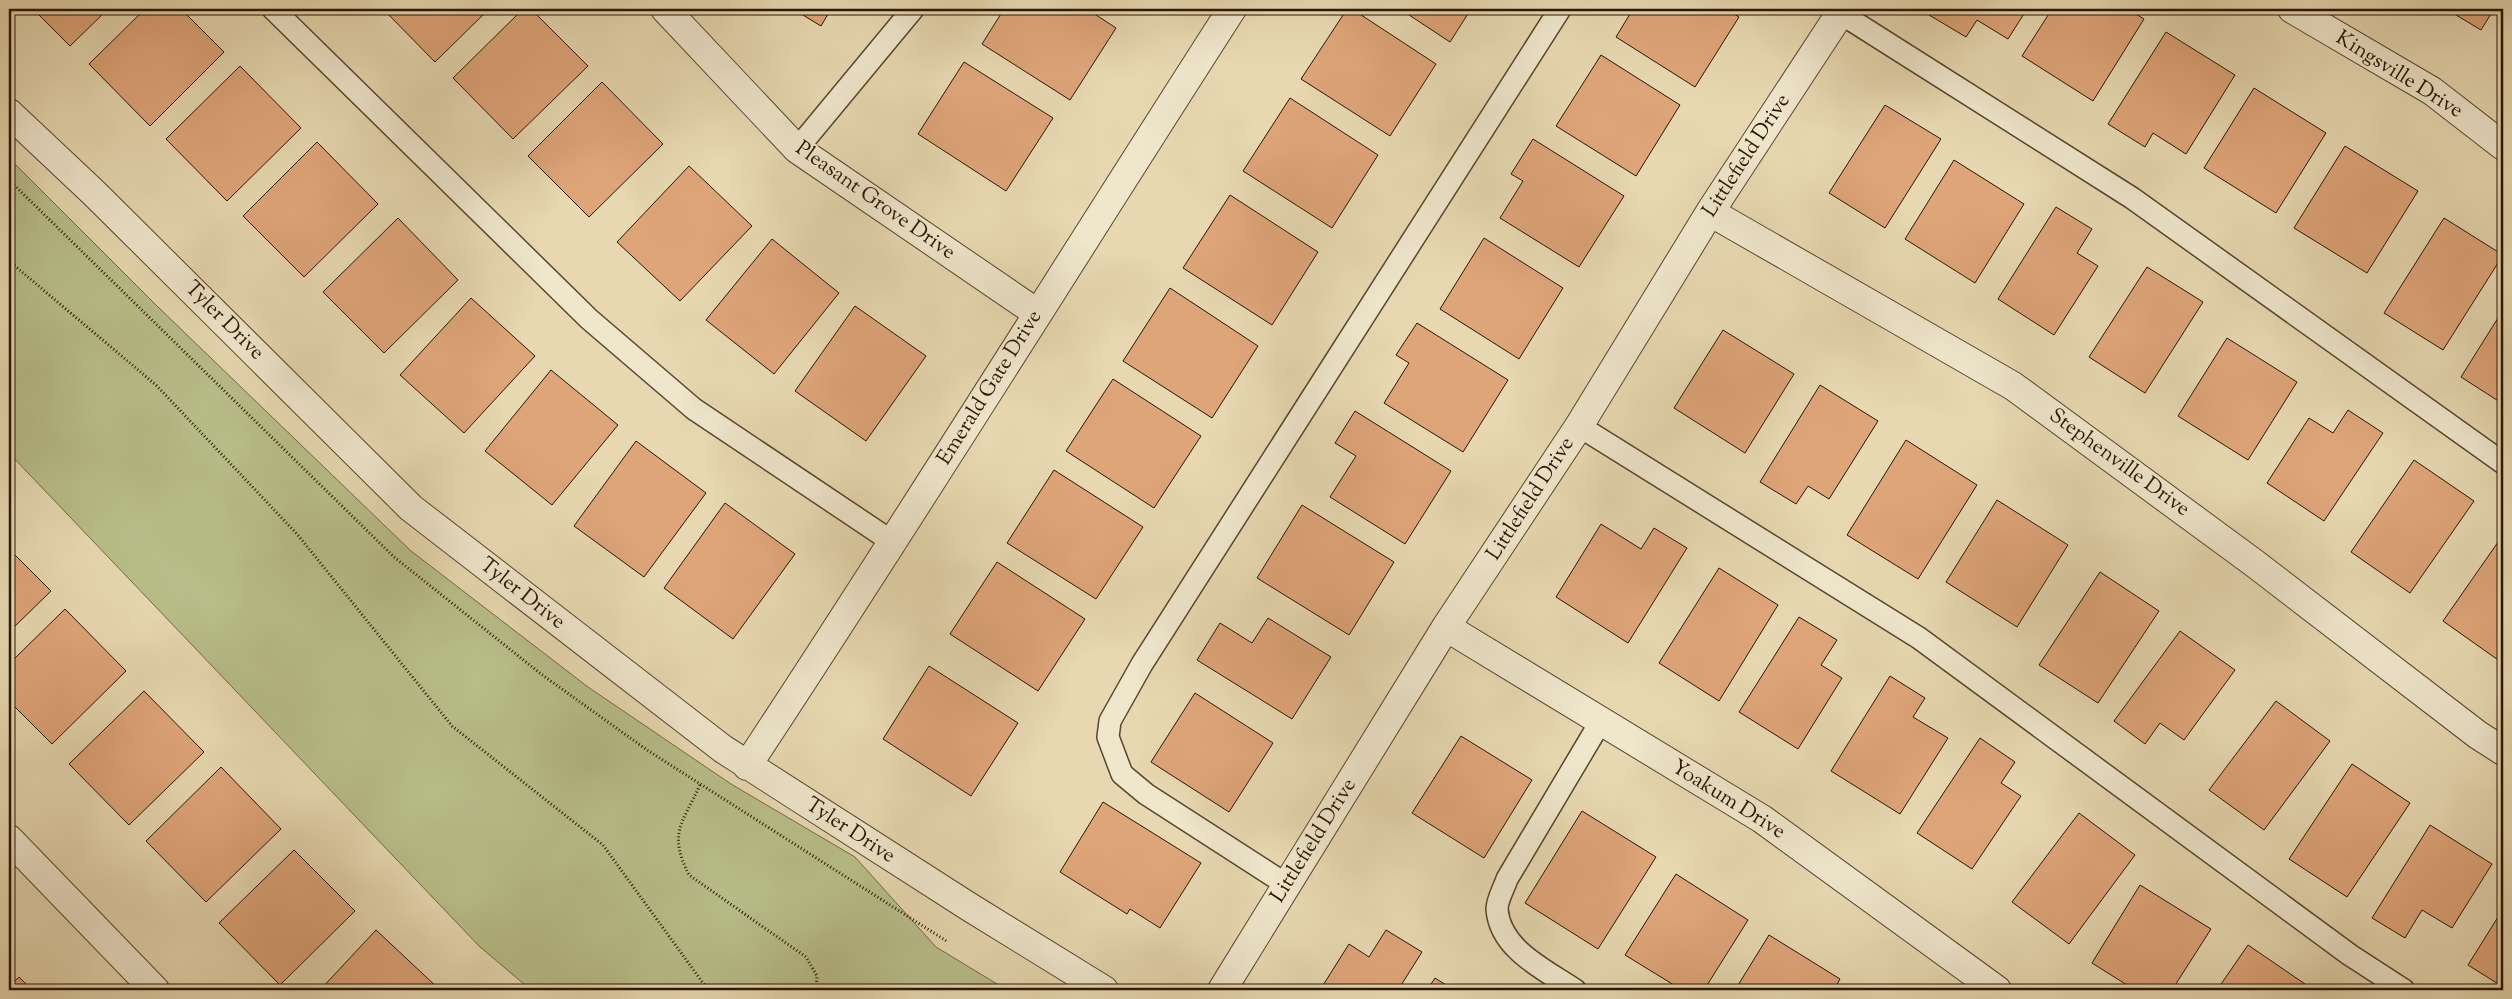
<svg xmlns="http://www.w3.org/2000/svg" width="2512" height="999" font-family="'Sorts Mill Goudy',serif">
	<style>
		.green { fill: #b8be89; stroke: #706a44 }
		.building { fill: #dea579; stroke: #291600 }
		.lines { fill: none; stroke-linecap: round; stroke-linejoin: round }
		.service-casing { stroke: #58462c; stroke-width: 24 }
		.minor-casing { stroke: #58462c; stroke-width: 30 }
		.path { stroke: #291600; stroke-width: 3; stroke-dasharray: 1 2.5; stroke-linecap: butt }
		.service { stroke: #efe6cc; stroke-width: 21 }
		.minor { stroke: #efe6cc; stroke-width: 28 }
		.labels { text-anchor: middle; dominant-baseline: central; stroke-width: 4.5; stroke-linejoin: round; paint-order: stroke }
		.street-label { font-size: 21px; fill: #291600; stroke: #efe6cc }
	</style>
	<rect width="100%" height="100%" fill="#e7d8b1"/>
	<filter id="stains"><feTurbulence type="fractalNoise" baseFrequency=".004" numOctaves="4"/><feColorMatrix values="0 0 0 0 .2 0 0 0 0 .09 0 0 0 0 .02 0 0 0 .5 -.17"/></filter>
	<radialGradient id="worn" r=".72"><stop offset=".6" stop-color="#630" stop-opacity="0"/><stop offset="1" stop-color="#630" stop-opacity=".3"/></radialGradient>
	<path class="green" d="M9,158L157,306L411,551L588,687L731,784L855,857L936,947L1007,990H531L479,946L9,453Z"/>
	<path class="building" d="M33,9H108L70,46Z
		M145,9H181L224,52L150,126L89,64Z
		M383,9H489L435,62Z
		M523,9H531L588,66L513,139L453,78Z
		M793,9H831L821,26Z
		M1004,9H1087L1116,28L1070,100L982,44Z
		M1347,9H1352L1436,64L1390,136L1301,79Z
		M1400,9H1471L1450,42Z
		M1633,9H1726L1739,17L1695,87L1616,37Z
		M1933,9H2027L2008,39L1977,20L1966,37L1929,15Z
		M2052,9H2128L2144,19L2093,101L2022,56Z
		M2446,9H2494L2481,30Z
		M2166,32L2235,75L2186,154L2153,133L2145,147L2108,124Z
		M1601,55L1680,105L1636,176L1556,126Z
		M964,62L1053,118L1006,191L918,134Z
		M240,66L301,128L227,201L166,139Z
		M602,82L663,144L589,217L528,156Z
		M2254,88L2326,133L2276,213L2204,168Z
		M1290,98L1378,155L1332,228L1243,171Z
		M1885,105L1941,139L1885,228L1829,193Z
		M1533,139L1624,196L1579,267L1500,218L1523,181L1511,174Z
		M317,142L378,204L304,277L243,216Z
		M2345,146L2418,191L2367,273L2294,228Z
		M1954,160L2024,204L1975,283L1905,239Z
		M689,166L752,226L680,301L617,242Z
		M1230,195L1318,252L1272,325L1183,268Z
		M2056,207L2092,229L2077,253L2098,266L2054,335L1998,299Z
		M398,218L458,280L384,353L323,292Z
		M2444,218L2503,255L2443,350L2384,313Z
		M1484,238L1563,288L1519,359L1440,309Z
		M772,239L839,293L774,374L706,320Z
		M2147,267L2203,302L2145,393L2089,357Z
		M1170,288L1258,346L1212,418L1123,361Z
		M471,298L535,356L464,433L400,375Z
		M855,306L926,356L866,441L795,391Z
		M2503,310V404L2461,377Z
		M1417,323L1508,380L1463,452L1384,403L1409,363L1396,355Z
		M1723,330L1794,374L1745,453L1674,408Z
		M2227,338L2297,382L2248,460L2178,416Z
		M551,370L618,425L552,505L485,451Z
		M1113,379L1201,436L1154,508L1066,451Z
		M1820,385L1878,421L1829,499L1808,486L1796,504L1760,482Z
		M2348,410L2383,433L2324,521L2267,483L2309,418L2333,433Z
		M1355,411L1451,471L1405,544L1330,497L1356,456L1335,443Z
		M1906,440L1977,485L1918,579L1847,535Z
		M636,441L706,493L644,577L574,526Z
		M2414,460L2474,501L2410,593L2351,552Z
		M1054,470L1143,527L1096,599L1007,543Z
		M1997,500L2068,545L2017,627L1946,582Z
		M725,503L795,554L733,639L664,588Z
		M1302,505L1394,562L1349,635L1257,578Z
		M1601,524L1641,549L1654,528L1687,548L1628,643L1556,597Z
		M2503,535V658L2501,662L2443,621Z
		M9,549L51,591L9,632Z
		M997,562L1085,619L1038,691L950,634Z
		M1719,568L1778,605L1719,701L1659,663Z
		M2100,572L2159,611L2098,703L2039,665Z
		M65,609L126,671L52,744L9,701V664Z
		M1799,617L1837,640L1821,665L1842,678L1798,749L1739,712Z
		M1268,618L1331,657L1292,719L1197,660L1220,623L1252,643Z
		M2180,631L2235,670L2184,740L2160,723L2145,744L2114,721Z
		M929,666L1018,723L971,796L883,739Z
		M1890,676L1925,698L1913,717L1948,738L1900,814L1831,771Z
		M144,691L204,752L129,825L69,764Z
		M1195,693L1273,743L1229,812L1151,762Z
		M2276,701L2330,741L2264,830L2209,790Z
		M1461,736L1532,780L1484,858L1412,813Z
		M1980,738L2015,762L2001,783L2021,796L1972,869L1917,833Z
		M2352,764L2410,803L2347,897L2289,859Z
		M221,767L281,829L206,902L146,841Z
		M1103,802L1201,863L1160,928L1130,909L1127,914L1060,872Z
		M1582,811L1656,857L1598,949L1525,903Z
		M2079,813L2135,855L2069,944L2012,902Z
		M2430,825L2492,864L2452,928L2422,910L2405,938L2372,918Z
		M294,850L355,911L280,985L219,923Z
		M1676,874L1748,920L1704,990H1682L1625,955Z
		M2140,885L2211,929L2172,990H2135L2092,963Z
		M2503,909V987L2468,965Z
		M376,930L439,989V990H320Z
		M1386,930L1422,952L1398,990H1320L1349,944L1369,957Z
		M1769,935L1840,979L1834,990H1735Z
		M2248,945L2305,984L2301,990H2217Z
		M19,977L32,990H9V987Z
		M1435,978L1454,990H1427Z"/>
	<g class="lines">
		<defs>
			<path id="service" d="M273,9L589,319L694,409L894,543
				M1840,13L2132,198L2503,463
				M797,149L913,9
				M1579,426L1919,638L2350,955L2404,990
				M1287,885L1146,794L1122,774L1108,737L1110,721L1142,664L1560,9
				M1575,990C1546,970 1500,950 1497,909C1497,900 1504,888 1507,879L1601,721"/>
			<path id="minor" d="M665,9L797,149L1037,313
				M2292,9L2432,91L2503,146
				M9,113L94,193L411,508L723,749L971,908L1104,990
				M1710,212L2013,386L2254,563L2478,735L2503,751
				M1446,627L1762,819L1997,990
				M747,766C912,516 1070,261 1232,9
				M9,839L155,990
				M1222,990L1446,627L1579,426L1710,212L1843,9"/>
		</defs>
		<use href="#service" class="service-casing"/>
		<use href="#minor" class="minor-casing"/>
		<path class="path" d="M9,180L394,557L541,674L647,750L948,942
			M9,261L156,385L297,534L452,726L603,845L708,990
			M700,785C682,824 668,833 689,875L806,957L817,976L816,990"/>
		<use href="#service" class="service"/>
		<use href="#minor" class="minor"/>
	</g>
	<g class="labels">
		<g class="street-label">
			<text transform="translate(2399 75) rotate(32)">Kingsville Drive</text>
			<text transform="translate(1747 156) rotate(-57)">Littlefield Drive</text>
			<text transform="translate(875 201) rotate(35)">Pleasant Grove Drive</text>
			<text transform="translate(224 321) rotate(45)">Tyler Drive</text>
			<text transform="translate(990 388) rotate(-58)">Emerald Gate Drive</text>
			<text transform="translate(2119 463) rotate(36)">Stephenville Drive</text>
			<text transform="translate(1531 499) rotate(-57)">Littlefield Drive</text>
			<text transform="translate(522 594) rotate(38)">Tyler Drive</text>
			<text transform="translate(1728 800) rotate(32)">Yoakum Drive</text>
			<text transform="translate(850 831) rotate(33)">Tyler Drive</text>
			<text transform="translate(1314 841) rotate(-58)">Littlefield Drive</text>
		</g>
	</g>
	<rect width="2512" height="999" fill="none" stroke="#e7d8b1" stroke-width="30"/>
	<rect x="10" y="10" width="2492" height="979" fill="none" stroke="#291600" stroke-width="2.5"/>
	<rect x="15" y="15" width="2482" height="969" fill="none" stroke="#291600"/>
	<rect width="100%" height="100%" filter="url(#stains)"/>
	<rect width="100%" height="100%" fill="url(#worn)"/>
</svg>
